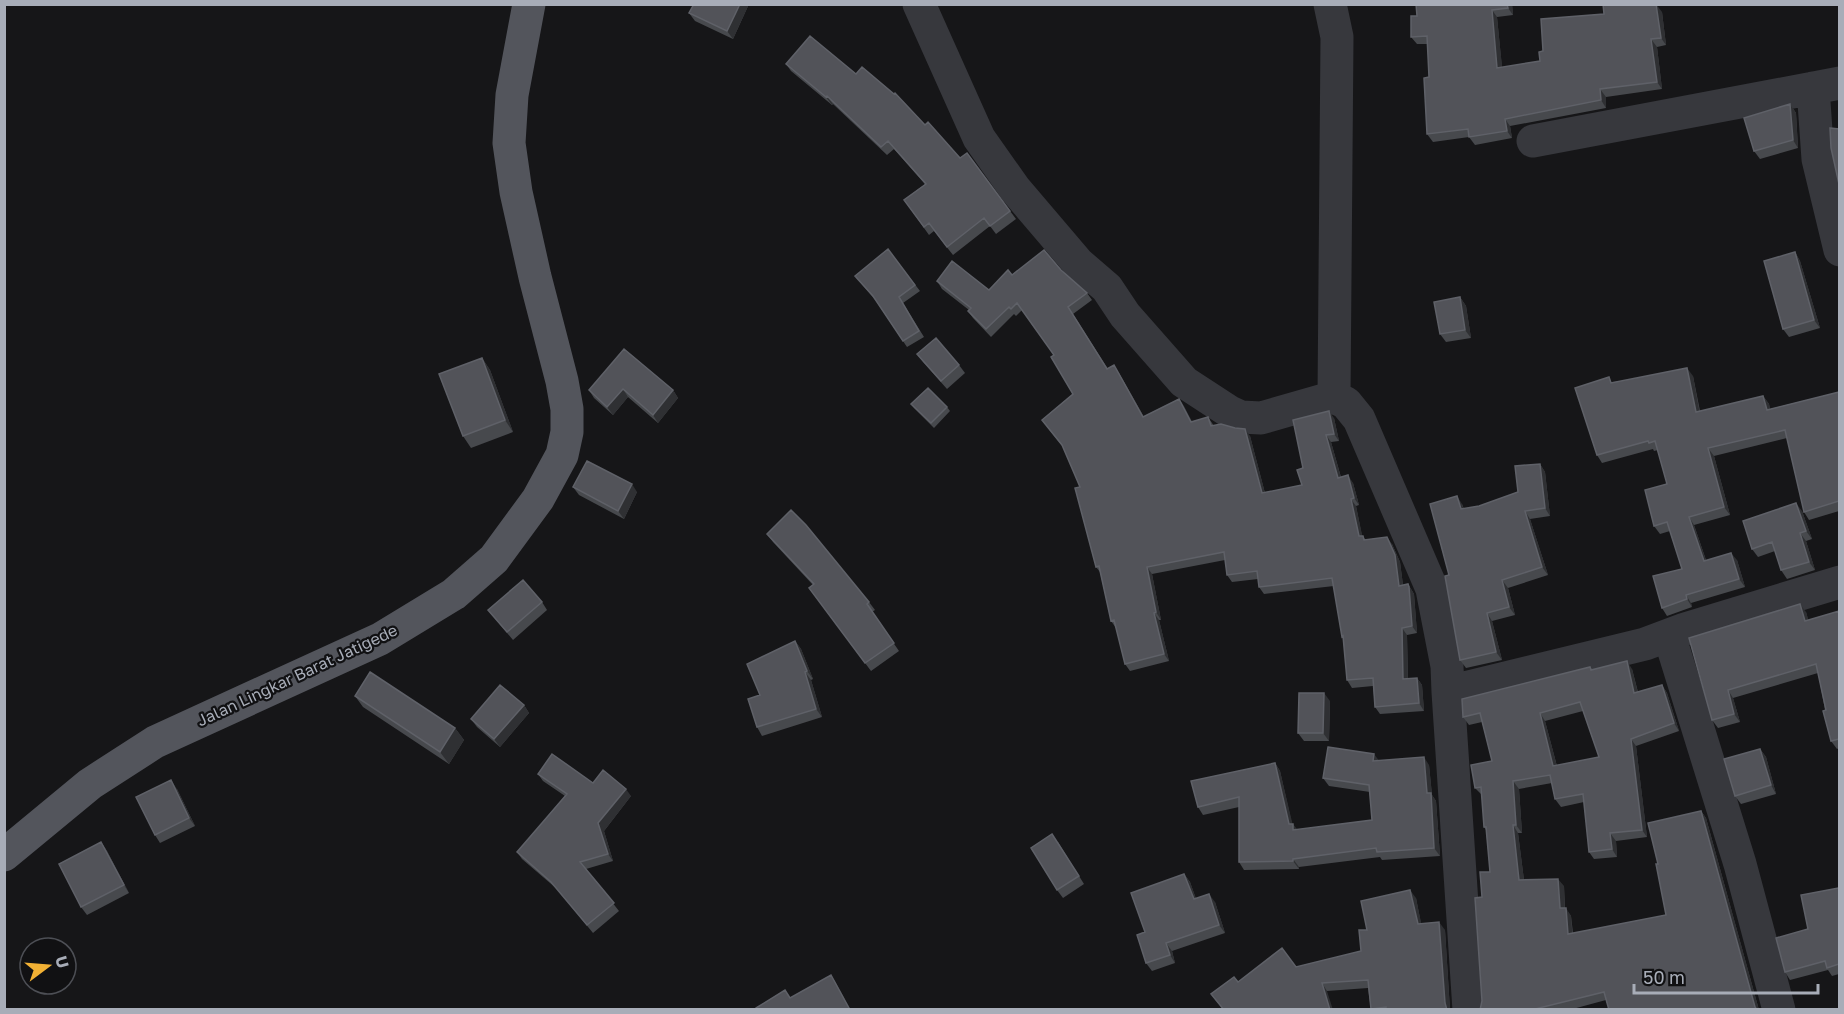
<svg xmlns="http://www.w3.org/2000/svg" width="1844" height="1014" font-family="'Golos Text',sans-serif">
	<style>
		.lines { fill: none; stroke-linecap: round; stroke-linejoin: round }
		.minor { stroke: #37383d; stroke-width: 33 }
		.major { stroke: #53555c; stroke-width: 33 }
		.wall { fill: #47494d; fill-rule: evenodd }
		.shaded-wall { fill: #2f3033 }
		.building { fill: #525359; stroke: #5f6168; stroke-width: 1.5; fill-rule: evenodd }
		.labels { text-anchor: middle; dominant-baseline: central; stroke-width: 4.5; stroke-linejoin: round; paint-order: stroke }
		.street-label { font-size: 16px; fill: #a8adb8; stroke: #111113 }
	</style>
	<rect width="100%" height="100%" fill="#161618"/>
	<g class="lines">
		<path class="minor" d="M919,4L979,138L1015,189L1078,263L1107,288L1125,315L1184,382L1230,412L1241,417L1261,418L1334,397L1346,403L1359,419L1432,589L1447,666L1448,692L1645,644L1685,629L1840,582
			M1330,4L1337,37L1334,397
			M1813,88L1818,159L1840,250
			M1533,141L1840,83
			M1669,635L1740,864L1779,1010
			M1448,692L1469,1010"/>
		<path class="major" d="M4,855L90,784L155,742L380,639L454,594L494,559L538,499L562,455L567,432V409L562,381L535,277L516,192L509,143L512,95L529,4"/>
	</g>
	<path class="wall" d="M749,4L733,39L695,21L689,13Z
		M1512,4L1513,15L1497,17L1502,68L1540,61L1543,51L1662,12L1666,45L1657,47L1662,89L1606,97V108L1510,126L1512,138L1475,145L1469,137L1433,142L1427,134L1429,77L1428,44H1417L1411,37L1417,16Z
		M786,64L856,74L925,125L960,158L967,153L1016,219L996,234L990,226L953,255L934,231L929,235L904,200L925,184L894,149L887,155L833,104L832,105L791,71Z
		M1790,104L1796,113L1798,148L1760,159L1754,151Z
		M888,249L920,291L903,303L924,337L907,347L876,301L855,276Z
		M1795,252L1800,261L1820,328L1789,337L1783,329Z
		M1061,270L1087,293L1092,300L1073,314L1108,369L1119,373L1144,417L1179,399L1192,422L1208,417L1214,426L1250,436L1265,493L1302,485L1303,468L1334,418L1339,441L1331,442L1341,477L1353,483L1359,505L1356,506L1362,536L1366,540L1392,544L1400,562L1403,585L1408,584L1414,594L1417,633L1407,635L1408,679L1417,678L1422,685L1424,711L1380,714L1375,707L1373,686L1352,688L1347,680L1344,640L1342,637L1334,586L1264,594L1259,587L1258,579L1232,582L1227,575L1225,560L1152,574L1161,620H1159L1169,661L1130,671L1125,664L1116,628L1111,621L1100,572L1096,567L1080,487L1063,447L1042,420L1073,394L1054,355L1022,310L1016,316L1014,314L991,337L973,318L968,311L969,310L942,289L937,281L989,290L1012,275Z
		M1460,297L1466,306L1471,338L1446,342L1440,334Z
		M917,354L959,365L965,373L947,389L923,362Z
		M482,358L490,370L513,432L471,448L463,436Z
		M1693,376L1700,411L1763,396L1769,404L1770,409L1839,392V511L1809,520L1804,512L1787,438L1714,456L1730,515L1694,525L1706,560H1737L1745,587L1691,603L1692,607L1667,616L1662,608L1682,569L1670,531L1660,534L1654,526L1667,484L1658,450L1654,451L1653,449L1602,463L1597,455L1612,382Z
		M589,390H673L678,398L658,423L628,397L613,415L594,398Z
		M911,404L947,407L950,411L934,428L914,408Z
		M1540,464L1545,472L1550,516L1530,519L1548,575L1508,588L1515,615L1492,621L1502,660L1466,668L1460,660L1449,575L1462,504L1464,509L1479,506L1518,492Z
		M573,487L637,492L624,519L579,495Z
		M1802,511L1812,539L1806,541L1815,570L1787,579L1781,570L1775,551L1758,557L1752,549Z
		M767,534L869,602L875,610L872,612L899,651L871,671L809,588L813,585L773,542Z
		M542,602L547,610L513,640L488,610Z
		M1839,611V748L1837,749L1831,741L1818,673L1733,698L1740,722L1718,728L1712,720L1689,638L1806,612L1808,620Z
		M795,641L801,649L813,679L811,680L822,717L762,736L757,727L760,695Z
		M1590,667L1592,669H1632L1638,692L1662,685L1667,693L1679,731L1636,746L1647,837L1616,841L1617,857L1594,859L1589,852L1584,802L1561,807L1555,799L1552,783L1519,789L1522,833H1518L1524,880L1564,886L1565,908L1571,916L1573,933L1666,915L1658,864L1701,811L1706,818L1759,1010H1609L1606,1000L1569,1010H1480L1482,1001V897L1490,872L1486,830L1484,827L1482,795L1475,788L1492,761L1482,722L1469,725L1463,717ZM1583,711L1599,757L1557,766L1545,721Z
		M355,696L455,728L464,740L449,764L363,707Z
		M1330,701L1329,741H1304L1298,733Z
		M524,705L529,713L500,747L477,727L471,719Z
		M1760,749L1766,757L1776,794L1741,804L1735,796Z
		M1379,761L1429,765L1432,795L1436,801L1440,856L1382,860L1380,857L1299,867V869L1244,870L1239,862V807L1203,815L1198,807L1275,763L1280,771L1292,824L1297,830L1372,820L1370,792L1329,786L1323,778Z
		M538,774L593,783L631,796L604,831L613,861L586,869L619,911L593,933L557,889L522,859L517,852L565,796L543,781Z
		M177,789L195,826L160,843L155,835Z
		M101,842L107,851L129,893L87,915L81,907Z
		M1058,842L1084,884L1063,898L1057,890Z
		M1184,874L1190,882L1196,899L1215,902L1225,933L1172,951L1175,963L1152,971L1146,963L1145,932Z
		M1839,888V974L1832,976L1828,970L1790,980L1785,972L1808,929Z
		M1416,898L1421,924L1445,930L1450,1010H1371L1368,988L1327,991L1238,982L1361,951L1367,930Z"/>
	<path class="shaded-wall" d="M740,4H749L733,39L727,31Z
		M1507,4H1512L1513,15L1508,8Z
		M1656,4L1662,12L1666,45L1661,38Z
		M1492,10L1497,17L1503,76L1497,68Z
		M1651,39L1657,47L1662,89L1657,82Z
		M1600,89L1606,97V108L1601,100Z
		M827,96L833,104L832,105L826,97Z
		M1790,104L1796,113L1798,148L1793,140Z
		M1505,119L1510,126L1512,138L1507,131Z
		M1795,252L1800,261L1820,328L1814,320Z
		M1460,297L1466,306L1471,338L1465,330Z
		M482,358L490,370L513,432L505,420Z
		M1114,365L1119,373L1148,424L1143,417Z
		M1687,368L1693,376L1701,420L1696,412Z
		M623,389L628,397L613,415L607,407Z
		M673,390L678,398L658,423L653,415Z
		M1763,396L1769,404L1772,418L1767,410Z
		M1179,399L1184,406L1196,429L1191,422Z
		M1329,411L1334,418L1339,441L1334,434Z
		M1245,429L1250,436L1267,501L1262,493Z
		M1326,435L1331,442L1343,485L1338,478Z
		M1708,448L1714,456L1730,515L1724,507Z
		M1540,464L1545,472L1550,516L1545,508Z
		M1348,475L1353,483L1359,505L1354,498Z
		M632,484L637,492L624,519L618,511Z
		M1457,496L1462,504L1466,517L1461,509Z
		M1351,499L1356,506L1364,544L1359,536Z
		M1796,503L1802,511L1812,539L1806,531Z
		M1525,511L1530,519L1548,575L1542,567Z
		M1689,517L1694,525L1709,569L1704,561Z
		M1800,533L1806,541L1815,570L1809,562Z
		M1387,537L1392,544L1400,562L1404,593L1399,586Z
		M1731,553L1737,560L1745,587L1739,579Z
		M1147,567L1152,574L1161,620L1156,612Z
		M1502,580L1508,588L1515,615L1509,607Z
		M1408,584L1414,594L1417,633L1412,626Z
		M1686,595L1691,603L1692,607L1687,599Z
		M1800,604L1806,612L1811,628L1805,621Z
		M1154,613L1159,620L1169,661L1164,654Z
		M1487,613L1492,621L1502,660L1496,652Z
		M1402,628L1407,635L1408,686L1403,679Z
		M795,641L801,649L813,679L807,671Z
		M1627,661L1632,669L1640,701L1634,693Z
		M805,672L811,680L822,717L816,709Z
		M1417,678L1422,685L1424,711L1419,703Z
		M1662,685L1667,693L1679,731L1674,723Z
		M1728,690L1733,698L1740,722L1734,714Z
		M1324,693L1330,701L1329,741L1323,733Z
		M524,705L529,713L500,747L494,739Z
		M1540,713L1545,721L1559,774L1553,766Z
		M455,728L464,740L449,764L440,752Z
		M1631,739L1636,746L1647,837L1642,830Z
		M1760,749L1766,757L1776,794L1771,785Z
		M1374,754L1380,762L1373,761Z
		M1424,757L1429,765L1432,795L1436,801L1440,856L1434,848L1427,793Z
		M1275,763L1280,771L1293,826V824L1299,832V838L1289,824Z
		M171,780L177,789L195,826L189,818Z
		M1513,781L1519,789L1522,833L1516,825Z
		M626,789L631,796L604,831L613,861L608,854L598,823Z
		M1701,811L1706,818L1759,1010H1757L1755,1007Z
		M1513,825L1518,833L1525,888L1519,880Z
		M1610,833L1616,841L1617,857L1612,849Z
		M101,842L107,851L129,893L124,885Z
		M1293,859L1299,867V869L1293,861Z
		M1184,874L1190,882L1199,907L1194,899Z
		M1558,879L1564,886L1565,916L1560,908Z
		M1410,890L1416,898L1423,932L1418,924Z
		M1209,894L1215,902L1225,933L1219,925Z
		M1566,908L1571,916L1573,942L1568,934Z
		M1439,922L1445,930L1450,1010H1447L1445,1003Z
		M1166,943L1172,951L1175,963L1170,955Z
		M831,975L836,983L851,1010H850Z
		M1322,983L1327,991L1333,1010H1330Z"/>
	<path class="building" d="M694,4H740L727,31L689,13Z
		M1416,4H1507L1508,8L1492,10L1497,68L1540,61L1539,52L1543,51L1541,19L1604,14L1603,4H1647V5L1656,4L1661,38L1651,39L1657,82L1600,89L1601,100L1505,119L1507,131L1469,137L1468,129L1427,134L1424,78L1429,77L1427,36L1411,37V16H1417Z
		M810,36L856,74L862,67L894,94L895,93L925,125L928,122L960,158L967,153L1010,211L990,226L984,218L947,247L929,223L924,227L904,200L926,184L888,141L881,147L827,96L826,97L786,64Z
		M1790,104L1793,140L1754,151L1744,118Z
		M1830,128L1839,129V184L1831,148Z
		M888,249L915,285L899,297L919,331L903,341L873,296L855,276Z
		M1044,250L1061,270L1087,293L1068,307L1107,369L1114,365L1143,417L1179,399L1191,422L1208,417L1211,426L1221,424L1235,428L1245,429L1262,493L1302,485L1297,470L1303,468L1293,420L1329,411L1334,434L1326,435L1338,478L1348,475L1354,498L1351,499L1359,536H1363L1364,540L1387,537L1395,555L1399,586L1408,584L1409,587L1412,626L1402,628L1403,679L1417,678L1419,703L1375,707L1373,678L1347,680L1343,636L1342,637L1332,578L1259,587L1257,571L1227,575L1224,552L1147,567L1156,612L1154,613L1164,654L1125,664L1114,620L1111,621L1099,566L1096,567L1075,488L1080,487L1062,445L1042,420L1073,394L1051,357L1054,355L1017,303L1011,309L1009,307L986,329L968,311L971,308L937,281L952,261L989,290L1008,270L1012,275Z
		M1795,252L1814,320L1783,329L1764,261Z
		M1460,297L1465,330L1440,334L1434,302Z
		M936,338L959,365L941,381L917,354Z
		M624,349L673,390L653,415L623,389L607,407L589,390Z
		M482,358L505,420L463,436L439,374Z
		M1687,368L1696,412L1763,396L1767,410L1839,392V501L1804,512L1785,430L1708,448L1724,507L1689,517L1704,561L1731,553L1739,579L1686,595L1687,599L1662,608L1653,576L1682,569L1667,522L1654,526L1645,490L1667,484L1655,441L1649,443L1648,441L1597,455L1575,388L1609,377L1611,383Z
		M928,388L947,407L931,423L911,404Z
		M587,461L632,484L618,511L573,487Z
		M1540,464L1545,508L1525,511L1542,567L1502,580L1509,607L1487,613L1496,652L1460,660L1445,576L1449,575L1430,504L1457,496L1461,509L1479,506L1518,492L1515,466Z
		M1796,503L1806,531L1800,533L1809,562L1781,570L1772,542L1752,549L1743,521Z
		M791,510L806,525L869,602L867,604L894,643L865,663L809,588L814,584L767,534Z
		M523,580L542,602L507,632L488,610Z
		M1800,604L1805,621L1839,611V739L1831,741L1823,711L1826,710L1816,664L1728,690L1734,714L1712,720L1689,638Z
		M795,641L807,671L805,672L816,709L757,727L748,699L760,695L747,664Z
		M1627,661L1634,693L1662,685L1674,723L1631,739L1642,830L1610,833L1612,849L1589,852L1583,794L1555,799L1550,775L1513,781L1516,825H1513L1519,880L1558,879L1560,908H1566L1568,934L1666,915L1656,864H1658L1648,823L1701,811L1755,1007L1757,1010H1609L1604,992L1531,1010H1480L1482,1001L1475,898L1482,897L1480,872H1490L1486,827H1484L1481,787L1475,788L1471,765L1492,761L1480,713L1463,717L1462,699L1590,667L1591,670ZM1580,702L1599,757L1553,766L1540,713Z
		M370,672L455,728L440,752L355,696Z
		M500,685L524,705L494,739L471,719Z
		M1299,693H1324L1323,733H1298Z
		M1328,747L1374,754L1373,761L1424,757L1427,793H1431L1434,848L1377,852L1376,848L1293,859V861L1239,862V797L1198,807L1191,781L1275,763L1289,824H1293V830L1372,820L1369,785L1323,778Z
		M1760,749L1771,785L1735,796L1724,759Z
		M552,754L593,783L603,770L626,789L598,823L608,854L580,862L614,903L587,925L551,882L517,852L567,794L538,774Z
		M171,780L189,818L155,835L136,797Z
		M1052,834L1079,876L1057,890L1031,848Z
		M101,842L124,885L81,907L59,864Z
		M1184,874L1194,899L1209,894L1219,925L1166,943L1170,955L1146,963L1137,935L1145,932L1131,893Z
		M1839,888V964L1827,968L1825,961L1785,972L1776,938L1808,929L1801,895Z
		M1410,890L1418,924L1439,922L1445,1003L1447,1010H1386V1007L1371,1009L1368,980L1322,983L1330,1010H1224L1211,994L1234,977L1238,982L1282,948L1296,967L1361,951L1359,930H1367L1361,901Z
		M831,975L850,1010H756V1008L785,990L790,998Z"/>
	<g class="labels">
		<g class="street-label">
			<text transform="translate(297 675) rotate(-25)">Jalan Lingkar Barat Jatigede</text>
		</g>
	</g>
	<rect width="1844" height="1014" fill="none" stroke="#a8adb8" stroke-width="12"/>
	<g transform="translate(48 966) rotate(74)"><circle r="28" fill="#111113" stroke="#4d4f55" stroke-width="1.5"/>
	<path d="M0-4.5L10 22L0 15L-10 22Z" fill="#f2b134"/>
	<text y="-9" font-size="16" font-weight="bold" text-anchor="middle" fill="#a8adb8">U</text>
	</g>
	<path d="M1634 984v9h184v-9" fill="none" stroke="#a8adb8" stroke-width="3"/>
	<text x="1643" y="984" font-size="18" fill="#a8adb8" stroke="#111113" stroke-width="4.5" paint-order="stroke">50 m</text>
</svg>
